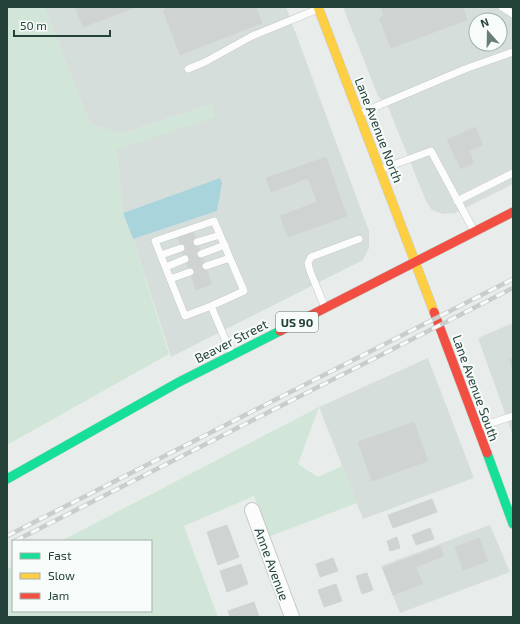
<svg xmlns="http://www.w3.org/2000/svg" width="520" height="624" font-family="'Exo 2',sans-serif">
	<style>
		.built { fill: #d6dedb; fill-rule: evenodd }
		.green { fill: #d1e6d8 }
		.water { fill: #a9d4db }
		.building { fill: #cfd4d2; stroke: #d1d6d4 }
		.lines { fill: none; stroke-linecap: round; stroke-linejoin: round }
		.lane-casing { stroke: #c5cac8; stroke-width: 8 }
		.street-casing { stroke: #c5cac8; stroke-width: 16 }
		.fast-casing { stroke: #c3cbc8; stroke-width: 10 }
		.slow-casing { stroke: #c3cbc8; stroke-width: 10 }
		.jam-casing { stroke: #c3cbc8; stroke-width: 10 }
		.lane { stroke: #fcfcfc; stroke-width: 7 }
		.street { stroke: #fcfcfc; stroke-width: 14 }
		.fast { stroke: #16e098; stroke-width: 9 }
		.slow { stroke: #ffcf43; stroke-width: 9 }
		.jam { stroke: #f24e42; stroke-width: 9 }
		.rail-casing { stroke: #c9cdcc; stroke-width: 4.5 }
		.rail { stroke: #f7fbf9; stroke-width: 3; stroke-dasharray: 9; stroke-linecap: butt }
		.labels { text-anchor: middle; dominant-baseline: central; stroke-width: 4; stroke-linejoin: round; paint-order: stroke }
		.shield { fill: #f7fbf9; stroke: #637a73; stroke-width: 1 }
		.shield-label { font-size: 12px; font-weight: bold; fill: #24423a }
		.street-label { font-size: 13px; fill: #24423a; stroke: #f7fbf9 }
	</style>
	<rect width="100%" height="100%" fill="#e8edeb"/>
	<path class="built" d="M44,7H286L369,231V248L363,260L171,357L133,239L217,211L220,178L123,213L116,149L214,117L212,104L121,134L90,124Z
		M343,7H513V184L455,213L443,214L432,210L426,201L388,107L378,96ZM476,20H500V44H476Z
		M513,323V436L478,338Z
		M428,358L474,478L363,519L319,407Z
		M490,525L510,572L400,613L381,566Z"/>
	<path class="green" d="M7,7H44L90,124L121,134L212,104L215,117L116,150L123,213L133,239L169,354L7,445Z
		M319,407L298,464L318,477L342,466L357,503L268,537L254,496L184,526L218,617H7V569L13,566V611H151V541H61Z"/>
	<path class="water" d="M220,178L222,183L217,211L133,239L123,213Z"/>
	<path class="building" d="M75,7H137L83,27Z
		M170,7H256L262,23L180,55L163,10Z
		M381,7H463L467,20L391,48L379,18L384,16Z
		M475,127L483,145L469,151L474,163L461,169L447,140Z
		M326,157L347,216L288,237L280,216L317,202L308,178L271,192L266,178Z
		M193,230L212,284L196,290L177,236Z
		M513,358V370L509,359Z
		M414,422L428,461L372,481L358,442Z
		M432,499L437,512L393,528L388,515Z
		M227,525L239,557L218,565L207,532Z
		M430,528L434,539L416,545L412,535Z
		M397,537L400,548L390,551L387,541Z
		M479,538L488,561L463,570L455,547Z
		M440,546L444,556L416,567L423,584L393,595L383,568Z
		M333,558L338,571L320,577L316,564Z
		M241,564L248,584L227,592L220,571Z
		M367,573L373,590L362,594L356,576Z
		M336,584L342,601L324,607L318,590Z
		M254,602L259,617H230L228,611Z"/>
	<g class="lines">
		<defs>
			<path id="lane" d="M502,7L513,14
				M188,69L205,62L252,36L318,9
				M361,113L465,69L513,52
				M382,169L431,151L473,229
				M457,201L513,173
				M197,242L220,235
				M201,254L225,245
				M161,255L181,248
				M206,266L230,258
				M166,267L185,259
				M170,279L190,272
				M324,305L310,271L308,263L311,257L359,239
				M211,306L185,316L155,241L214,221L244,291L211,306L231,353
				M479,427L513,416"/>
			<path id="street" d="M252,510L292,617"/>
			<path id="fast" d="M487,453L513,524
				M7,479L179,382L280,331"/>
			<path id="slow" d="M318,7L434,312"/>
			<path id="jam" d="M434,312L487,453
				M280,331L513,212"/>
		</defs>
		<use href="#lane" class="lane-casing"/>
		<use href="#street" class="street-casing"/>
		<use href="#fast" class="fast-casing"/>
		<use href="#slow" class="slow-casing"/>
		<use href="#jam" class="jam-casing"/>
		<use href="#lane" class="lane"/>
		<use href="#street" class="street"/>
		<use href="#fast" class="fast"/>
		<use href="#slow" class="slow"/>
		<use href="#jam" class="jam"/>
		<defs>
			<path id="rail" d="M7,536L513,279
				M15,541L513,288"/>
		</defs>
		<use href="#rail" class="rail-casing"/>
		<use href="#rail" class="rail"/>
	</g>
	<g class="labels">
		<rect class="shield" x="276" y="312" width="42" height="20" rx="3"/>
		<g class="shield-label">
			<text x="297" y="322">US 90</text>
		</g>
		<g class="street-label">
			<text transform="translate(379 130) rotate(69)">Lane Avenue North</text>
			<text transform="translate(231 341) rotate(-27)">Beaver Street</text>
			<text transform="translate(476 388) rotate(70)">Lane Avenue South</text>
			<text transform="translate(272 564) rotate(70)">Anne Avenue</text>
		</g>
	</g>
	<rect width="520" height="624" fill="none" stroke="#24423a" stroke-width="16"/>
	<rect x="12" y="540" width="140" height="72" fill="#f7fbf9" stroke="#a3b1ad"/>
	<rect x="20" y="553" width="20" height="6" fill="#16e098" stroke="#a3b1ad"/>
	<text x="48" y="560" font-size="12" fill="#24423a">Fast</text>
	<rect x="20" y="573" width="20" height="6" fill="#ffcf43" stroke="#a3b1ad"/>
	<text x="48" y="580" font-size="12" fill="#24423a">Slow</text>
	<rect x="20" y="593" width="20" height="6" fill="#f24e42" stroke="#a3b1ad"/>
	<text x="48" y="600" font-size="12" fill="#24423a">Jam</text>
	<g transform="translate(488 32) rotate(340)"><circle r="19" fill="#f7fbf9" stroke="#a3b1ad"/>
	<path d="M0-3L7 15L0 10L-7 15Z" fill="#697e78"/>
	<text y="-6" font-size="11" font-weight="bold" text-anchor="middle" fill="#24423a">N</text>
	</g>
	<path d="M14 30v6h96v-6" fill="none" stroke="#24423a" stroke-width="2"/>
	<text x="20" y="30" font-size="12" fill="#24423a" stroke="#f7fbf9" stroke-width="3" paint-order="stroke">50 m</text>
</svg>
